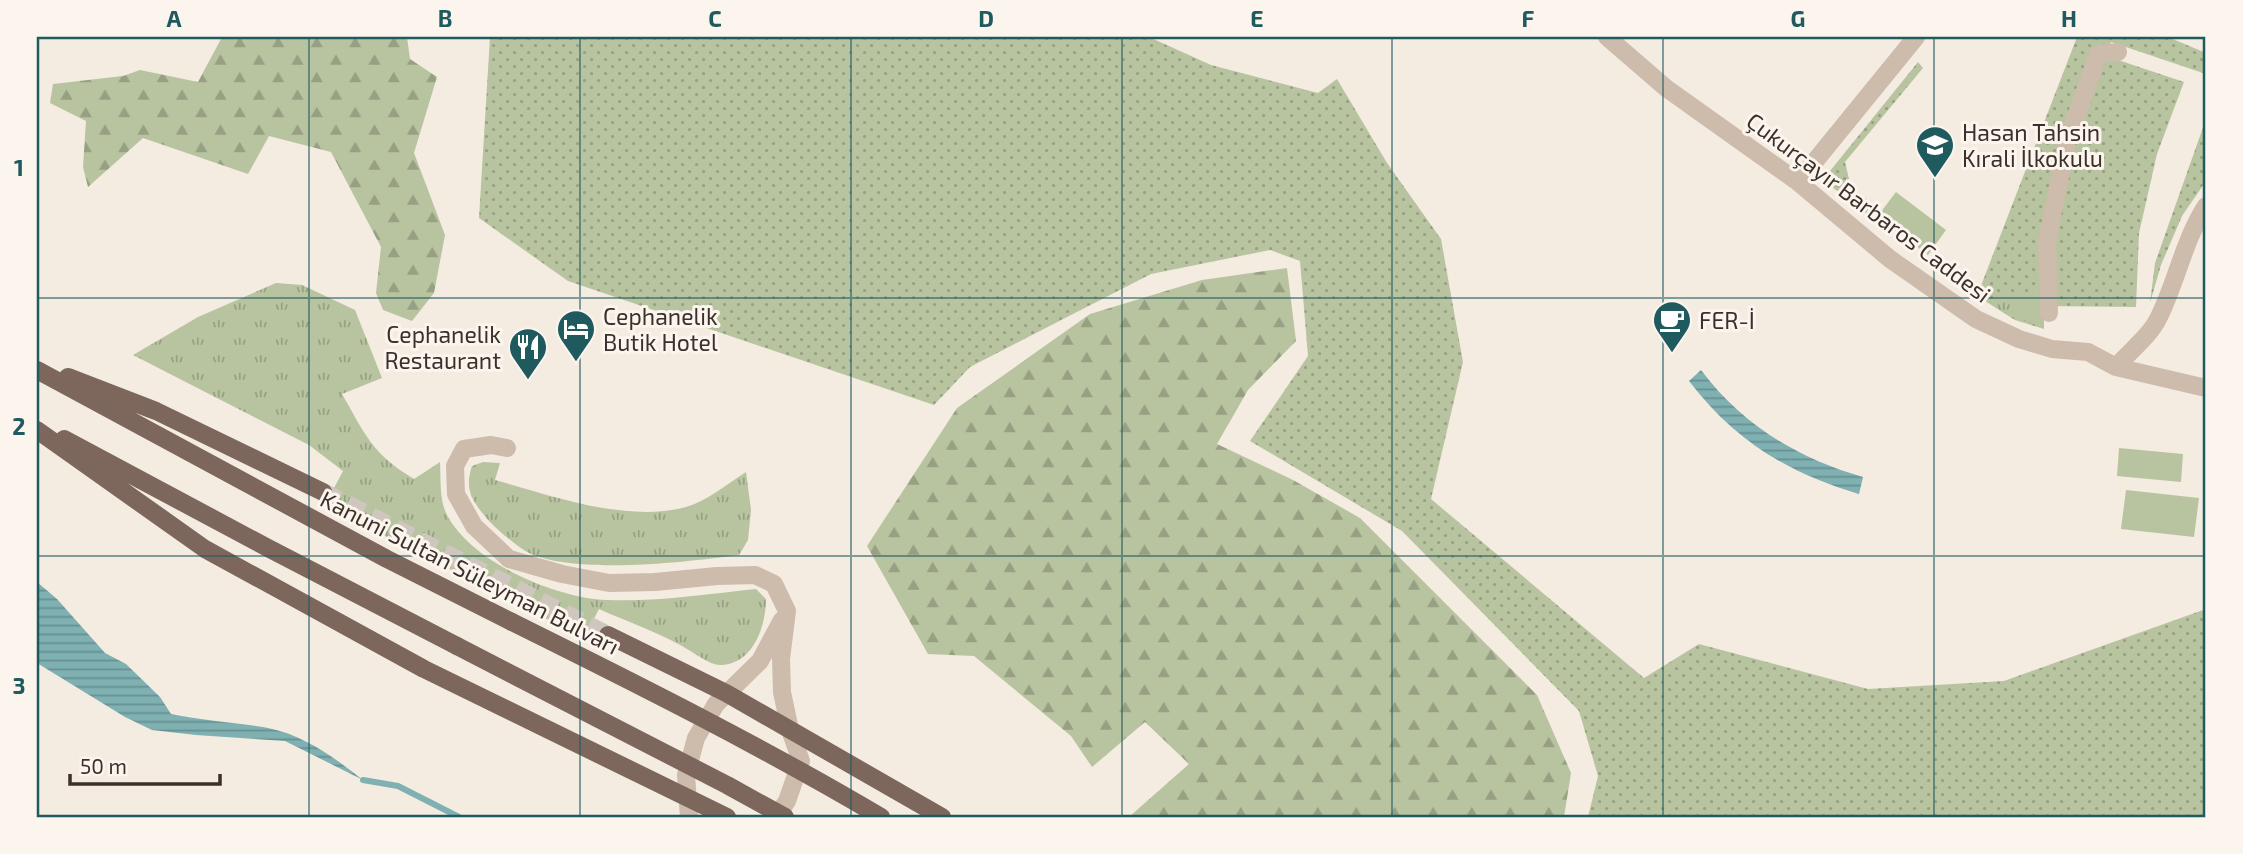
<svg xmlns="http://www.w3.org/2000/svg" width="2243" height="854" font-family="'Exo 2',sans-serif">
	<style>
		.grass { fill: url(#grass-dots) }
		.forest { fill: url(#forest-firs) }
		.park { fill: url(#park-tufts) }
		.pitch { fill: #b8c4a0 }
		.water { fill: url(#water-rules) }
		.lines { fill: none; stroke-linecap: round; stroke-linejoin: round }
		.stream { stroke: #7fb0b2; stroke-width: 6 }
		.major-tunnel { stroke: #cfc6bd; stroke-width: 18; stroke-dasharray: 18 9; stroke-linecap: butt }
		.minor { stroke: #cdbbac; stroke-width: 18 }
		.major { stroke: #7d675c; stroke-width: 18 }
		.major-bridge { stroke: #7d675c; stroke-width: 18 }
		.grid { fill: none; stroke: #1f5a5e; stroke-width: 2; stroke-opacity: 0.55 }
		.labels { text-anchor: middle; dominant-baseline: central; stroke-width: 6; stroke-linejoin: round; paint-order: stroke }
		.poi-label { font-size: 23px; fill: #3b302b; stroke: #fbf5ee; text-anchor: start }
		.street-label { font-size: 23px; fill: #3b302b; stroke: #fbf5ee }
		.neatline { fill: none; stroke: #1f5a5e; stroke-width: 2.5 }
		.grid-label { font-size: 23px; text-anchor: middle; font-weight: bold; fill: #1f5a5e }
	</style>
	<defs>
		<pattern id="grass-dots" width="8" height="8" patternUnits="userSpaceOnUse" patternTransform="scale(1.75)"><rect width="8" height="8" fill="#b8c4a0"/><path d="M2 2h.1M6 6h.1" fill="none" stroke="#97a083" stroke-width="1.8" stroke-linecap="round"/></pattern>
		<pattern id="forest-firs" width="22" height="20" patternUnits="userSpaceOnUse" patternTransform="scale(1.75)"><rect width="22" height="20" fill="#b8c4a0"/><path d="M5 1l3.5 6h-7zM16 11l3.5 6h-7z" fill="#97a083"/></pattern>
		<pattern id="park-tufts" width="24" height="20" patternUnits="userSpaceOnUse" patternTransform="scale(1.75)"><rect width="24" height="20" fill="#b8c4a0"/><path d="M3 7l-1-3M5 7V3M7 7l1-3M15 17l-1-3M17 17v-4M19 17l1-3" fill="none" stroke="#97a083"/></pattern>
		<pattern id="water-rules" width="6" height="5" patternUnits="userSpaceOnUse" patternTransform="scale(1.75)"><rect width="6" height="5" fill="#7fb0b2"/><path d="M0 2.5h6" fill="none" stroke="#699091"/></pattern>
	</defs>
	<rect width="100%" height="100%" fill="#f4ebe1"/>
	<path class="grass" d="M490,37H1149L1211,65L1318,93L1337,79L1387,163L1441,239L1463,362L1431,499L1644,678L1699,644L1868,689L2004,681L2206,609V817H1588L1598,776L1579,711L1402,531L1250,441L1308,356L1300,261L1270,250L1151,274L970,367L934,405L568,281L479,218Z
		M2077,37H2168L2206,53V74L2111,42L2106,56L2184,82L2157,154L2139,233L2136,307L2044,306V329L2015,320L1977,296Z
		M1918,62L1923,68L1845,162L1849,179L1845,183L1874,205L1866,213L1832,187L1830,171Z
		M2206,119V181L2182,216L2161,265L2150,303L2155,263Z"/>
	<path class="forest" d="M222,37H407L410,59L437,77L414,153L445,235L434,293L412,321L383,310L376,293L381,247L331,152L269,136L248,174L143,138L88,187L83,167L86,121L50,103L53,84L123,76L140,70L198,82Z
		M1287,268L1296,341L1248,390L1217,444L1293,480L1360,518L1537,695L1571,773L1564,817H1129L1189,764L1145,722L1092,767L1071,736L974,656L928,654L867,546L957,408L1090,314L1202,280Z"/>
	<path class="park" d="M276,283L302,285L355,310L382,378L342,394C365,434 372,454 414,479L440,462C441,479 439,500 447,515C472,563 556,598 607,600C657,602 707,594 756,589L766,599C766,625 754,663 722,665C713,666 700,657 692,652C664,634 630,623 599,609L584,638L325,505L343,471L309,445L133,355L198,317Z
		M2001,293L2043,297V327L2016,318L1996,308Z
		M483,462L500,463L495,480C553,496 626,523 686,507C707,501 727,484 746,472L751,510L748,540L739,555C687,562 577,575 529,553C517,547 492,526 484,515C470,498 465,487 472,466Z"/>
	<path class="pitch" d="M1896,192L1946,230L1928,255L1877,217Z
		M2119,448L2183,454L2181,482L2117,476Z
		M2126,490L2199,498L2194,537L2121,529Z"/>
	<path class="water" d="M1701,370C1742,425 1799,459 1863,477L1859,494C1788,473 1735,441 1689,381Z
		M37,582L57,599L105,653L126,664L160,697L171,714C203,721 236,722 268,728C304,735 335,758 363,780L285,741L196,735L152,730L125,717L37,663Z"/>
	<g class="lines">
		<path class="stream" d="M363,780L398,786L459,817"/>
		<path class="major-tunnel" d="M323,492L608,635"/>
		<path class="minor" d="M1607,37L1666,88L1798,182L1890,259L1976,319L2019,339L2052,349L2088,352L2116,367L2206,388
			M1798,182L1916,37
			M2049,313L2047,241L2067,142L2098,54L2118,52
			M2116,367C2130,351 2150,336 2159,317C2177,280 2184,240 2206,206
			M507,448L491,445L464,449L455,466L456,494L474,526L509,559L562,574L609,583L655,582L717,576L755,575L774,584L787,611L781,659L782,692L790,730L801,761L787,801L776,817
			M689,817L686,775L696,738L716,704L760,661L782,620"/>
		<path class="major" d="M37,370L387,559L512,622
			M68,377L156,411L323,492
			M37,430L205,549L424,669L727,817
			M64,439L268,548L457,646
			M608,635L726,693L942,817"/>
		<path class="major-bridge" d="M512,622C637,684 761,746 881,817
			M457,646L727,785L785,817"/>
	</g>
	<path class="grid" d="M309,37V817M580,37V817M851,37V817M1122,37V817M1392,37V817M1663,37V817M1934,37V817M37,298H2206M37,556H2206"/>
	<defs>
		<symbol id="school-pin" viewBox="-11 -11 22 30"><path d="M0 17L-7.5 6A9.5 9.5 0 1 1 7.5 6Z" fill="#1f5a5e" stroke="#fbf5ee"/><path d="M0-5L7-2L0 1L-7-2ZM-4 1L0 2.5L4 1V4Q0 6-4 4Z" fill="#fff"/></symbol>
		<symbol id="cafe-pin" viewBox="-11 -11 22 30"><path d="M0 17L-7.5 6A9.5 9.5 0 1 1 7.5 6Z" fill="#1f5a5e" stroke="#fbf5ee"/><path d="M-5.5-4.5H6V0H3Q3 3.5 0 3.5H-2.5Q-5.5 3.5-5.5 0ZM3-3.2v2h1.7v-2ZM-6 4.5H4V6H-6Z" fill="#fff"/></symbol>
		<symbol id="hotel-pin" viewBox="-11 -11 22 30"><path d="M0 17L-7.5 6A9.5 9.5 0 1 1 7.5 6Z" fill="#1f5a5e" stroke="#fbf5ee"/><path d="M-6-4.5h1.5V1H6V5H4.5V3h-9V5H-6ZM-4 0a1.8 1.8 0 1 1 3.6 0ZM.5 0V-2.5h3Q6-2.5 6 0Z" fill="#fff"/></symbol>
		<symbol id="restaurant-pin" viewBox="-11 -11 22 30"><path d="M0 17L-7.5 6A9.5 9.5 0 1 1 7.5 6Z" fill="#1f5a5e" stroke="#fbf5ee"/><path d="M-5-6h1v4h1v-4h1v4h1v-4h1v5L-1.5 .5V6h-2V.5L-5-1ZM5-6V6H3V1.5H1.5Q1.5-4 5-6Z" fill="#fff"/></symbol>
	</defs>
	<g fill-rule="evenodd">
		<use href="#school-pin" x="1913" y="123" width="44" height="60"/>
		<use href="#cafe-pin" x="1650" y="298" width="44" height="60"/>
		<use href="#hotel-pin" x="554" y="307" width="44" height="60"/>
		<use href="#restaurant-pin" x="506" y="325" width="44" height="60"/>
	</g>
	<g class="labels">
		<g class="poi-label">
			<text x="1962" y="132">Hasan Tahsin<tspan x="1962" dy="26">Kırali İlkokulu</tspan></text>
			<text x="603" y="316">Cephanelik<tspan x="603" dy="26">Butik Hotel</tspan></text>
			<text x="1699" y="320">FER-İ</text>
			<text x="501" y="334" text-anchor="end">Cephanelik<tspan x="501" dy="26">Restaurant</tspan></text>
		</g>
		<g class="street-label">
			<text transform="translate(1869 207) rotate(37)">Çukurçayır Barbaros Caddesi</text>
			<text transform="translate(470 572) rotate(27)">Kanuni Sultan Süleyman Bulvarı</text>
		</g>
	</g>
	<rect width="2243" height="854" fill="none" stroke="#fbf5ee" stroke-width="77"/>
	<path d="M70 774v10h150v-10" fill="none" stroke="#3b302b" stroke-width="3.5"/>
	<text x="80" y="774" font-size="21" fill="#3b302b" stroke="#fbf5ee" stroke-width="5" paint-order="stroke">50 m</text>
	<rect x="38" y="38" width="2166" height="778" class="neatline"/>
	<g class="grid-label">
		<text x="174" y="27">A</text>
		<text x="445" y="27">B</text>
		<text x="715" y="27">C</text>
		<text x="986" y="27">D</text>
		<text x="1257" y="27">E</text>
		<text x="1528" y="27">F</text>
		<text x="1798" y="27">G</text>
		<text x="2069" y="27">H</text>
		<text x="19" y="176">1</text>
		<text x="19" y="435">2</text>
		<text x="19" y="694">3</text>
	</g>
</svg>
